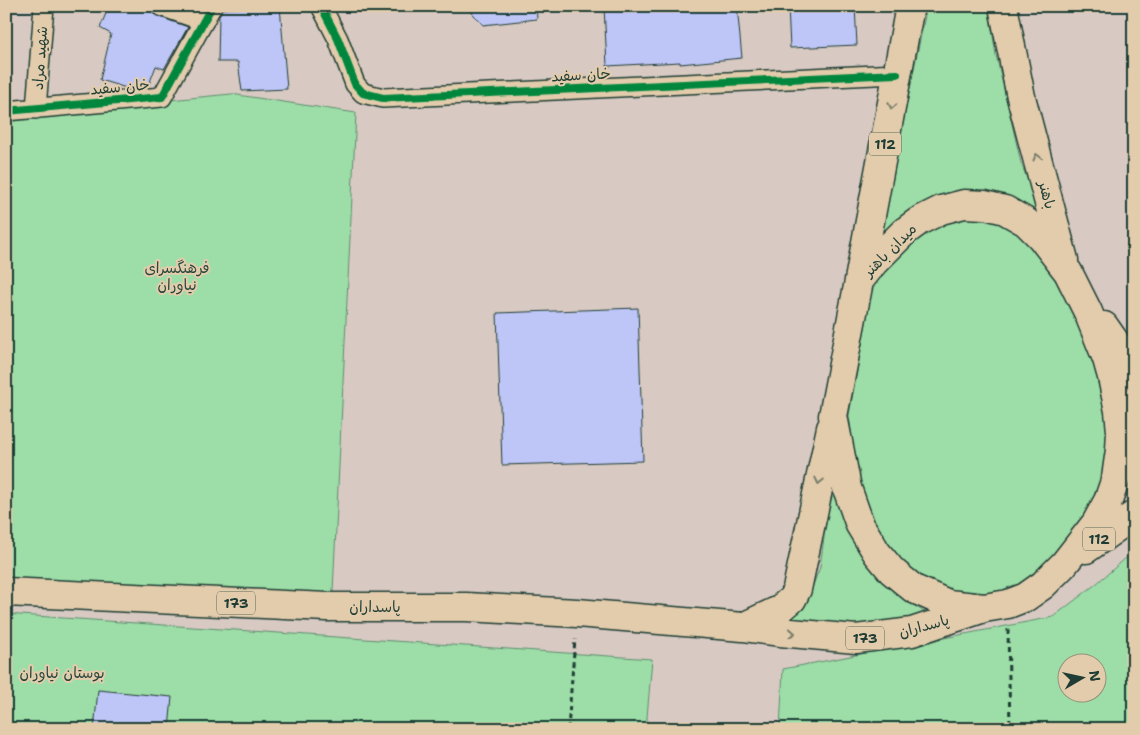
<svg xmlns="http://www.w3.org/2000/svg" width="1140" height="735" font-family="'Shantell Sans','Playpen Sans Arabic',sans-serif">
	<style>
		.green { fill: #9ddda7; stroke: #5e8d6e; fill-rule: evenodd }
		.building { fill: #bec6f8; stroke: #1f3d34 }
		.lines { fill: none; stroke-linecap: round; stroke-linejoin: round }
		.street-casing { stroke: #1f3d34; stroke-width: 22 }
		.primary-casing { stroke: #1f3d34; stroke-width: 31 }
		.path { stroke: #1f3d34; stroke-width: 3; stroke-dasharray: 5 4; stroke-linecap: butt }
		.street { stroke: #e3ccac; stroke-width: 19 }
		.primary { stroke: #e3ccac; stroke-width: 28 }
		.cycleway-casing { stroke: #e3ccac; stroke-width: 11 }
		.cycleway { stroke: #00873e; stroke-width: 8 }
		.oneway { stroke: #777d6a }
		.labels { text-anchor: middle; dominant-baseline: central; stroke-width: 4; stroke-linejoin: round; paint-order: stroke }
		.shield { fill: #e3ccac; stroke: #5a6858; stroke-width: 1 }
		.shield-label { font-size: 14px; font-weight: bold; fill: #1f3d34 }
		.street-label { font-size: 15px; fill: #1f3d34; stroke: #e3ccac }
		.park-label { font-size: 15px; fill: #25453a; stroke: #e3ccac }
	</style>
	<rect width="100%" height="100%" fill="#d8cac3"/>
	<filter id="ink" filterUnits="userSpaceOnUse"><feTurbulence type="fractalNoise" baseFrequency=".02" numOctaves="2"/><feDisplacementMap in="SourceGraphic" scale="10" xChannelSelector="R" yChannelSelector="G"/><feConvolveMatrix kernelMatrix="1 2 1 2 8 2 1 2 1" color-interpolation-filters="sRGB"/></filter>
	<g filter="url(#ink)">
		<path class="green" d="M927,6H988L996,55L1021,163L1044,222L986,197L877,248Z
			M231,94L356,113L332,612L6,580V116Z
			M969,215L996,219L1021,235L1050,268L1072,307L1092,354L1105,399L1108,446L1099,491L1076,530L1050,561L1018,584L996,593H971L945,591L922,580L898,562L868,511L857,476L849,415L873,284L894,258L914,239L942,221Z
			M834,465L885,582L903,598L924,612L935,616L849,628L784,621L807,601L820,567Z
			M1134,551V729H780L783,669L1053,617L1096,584ZM1068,662H1098V692H1068Z
			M6,614L652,659L646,729H6Z"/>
		<path class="building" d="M109,6H150L152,13L157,16L188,27L164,69L156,66L148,87L130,89L100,80L111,34L100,28Z
			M261,6H280L287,89L242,91L238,62H218L219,16L222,9Z
			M466,6H536L537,19L483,25Z
			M604,6H737L742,58L680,64V62L607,66Z
			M788,6H855L857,45L790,48Z
			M638,308L643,461L502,465L497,313Z
			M98,690L172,697L169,729H94Z"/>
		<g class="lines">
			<defs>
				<path id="street" d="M161,6L204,21
					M321,6L338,39L355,84L363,93L383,98L897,74
					M36,109L44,6
					M6,111L162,97L212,6"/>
				<path id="primary" d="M1003,6L1021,97L1064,260
					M859,280L910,6
					M1104,326L1125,356L1134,365
					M1086,549L1134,515
					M6,592L327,607H466L577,613L743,627L780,632L856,639L912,632L984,608L1008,604L1026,597L1043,585L1064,564L1096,523L1108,501L1116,478L1120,450L1121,431L1119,411L1112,377L1107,359L1088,312L1068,272L1041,237L1026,222L1005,210L985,205L964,204L941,210L919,221L904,232L874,262L859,281L833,416L847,488L860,525L877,553L892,571L914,589L948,604L984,608
					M743,627L779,610L792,599L797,589L831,428"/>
			</defs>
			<use href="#street" class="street-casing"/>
			<use href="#primary" class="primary-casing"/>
			<path class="path" d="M1008,629L1010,729
				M568,729L575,639"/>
			<use href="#street" class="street"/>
			<use href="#primary" class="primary"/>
			<defs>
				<path id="cycleway" d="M321,6L338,39L355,84L363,93L383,98L897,74
					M6,111L162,97L212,6"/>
			</defs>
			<use href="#cycleway" class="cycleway-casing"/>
			<use href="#cycleway" class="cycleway"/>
		</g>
		<defs><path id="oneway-chevron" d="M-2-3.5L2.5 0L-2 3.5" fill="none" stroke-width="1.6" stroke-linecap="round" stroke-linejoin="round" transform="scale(1.25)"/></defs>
		<g class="oneway">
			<use href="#oneway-chevron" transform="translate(892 106) rotate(100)"/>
			<use href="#oneway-chevron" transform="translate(1037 157) rotate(-105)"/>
			<use href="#oneway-chevron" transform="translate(819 481) rotate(102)"/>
			<use href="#oneway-chevron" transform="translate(792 633) rotate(5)"/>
		</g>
	</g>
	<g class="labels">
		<g class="shield">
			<rect x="869" y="132.5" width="32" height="23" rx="4"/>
			<rect x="1083" y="527.5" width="32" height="23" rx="4"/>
			<rect x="217" y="591.5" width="38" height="23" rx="4"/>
			<rect x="846" y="626.5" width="38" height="23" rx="4"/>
		</g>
		<g class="shield-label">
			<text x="885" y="144">112</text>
			<text x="1099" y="539">112</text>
			<text x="236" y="603">173</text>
			<text x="865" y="638">173</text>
		</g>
		<g class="street-label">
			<text transform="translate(40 58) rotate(-86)">شهید مراد</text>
			<text transform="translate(581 75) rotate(-3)">خان سفید</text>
			<text transform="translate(120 87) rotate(-5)">خان سفید</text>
			<text transform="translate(1047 195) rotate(75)">باهنر</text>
			<text transform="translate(890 250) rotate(-45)">میدان باهنر</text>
			<text x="375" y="607">پاسداران</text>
			<text transform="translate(924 626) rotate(-15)">پاسداران</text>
		</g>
		<g class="park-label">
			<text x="177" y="268">فرهنگسرای<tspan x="177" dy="17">نیاوران</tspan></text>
			<text x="62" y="673">بوستان نیاوران</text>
		</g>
	</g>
	<rect width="1140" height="735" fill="none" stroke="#e3ccac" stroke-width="25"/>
	<rect x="12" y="12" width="1115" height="710" fill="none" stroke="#1f3d34" stroke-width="2" filter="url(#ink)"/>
	<g transform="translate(1082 678) rotate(81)"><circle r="24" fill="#e3ccac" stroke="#95937c"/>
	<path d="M0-4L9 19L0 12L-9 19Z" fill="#1f3d34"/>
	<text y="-8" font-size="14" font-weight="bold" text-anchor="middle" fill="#1f3d34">N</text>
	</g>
</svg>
